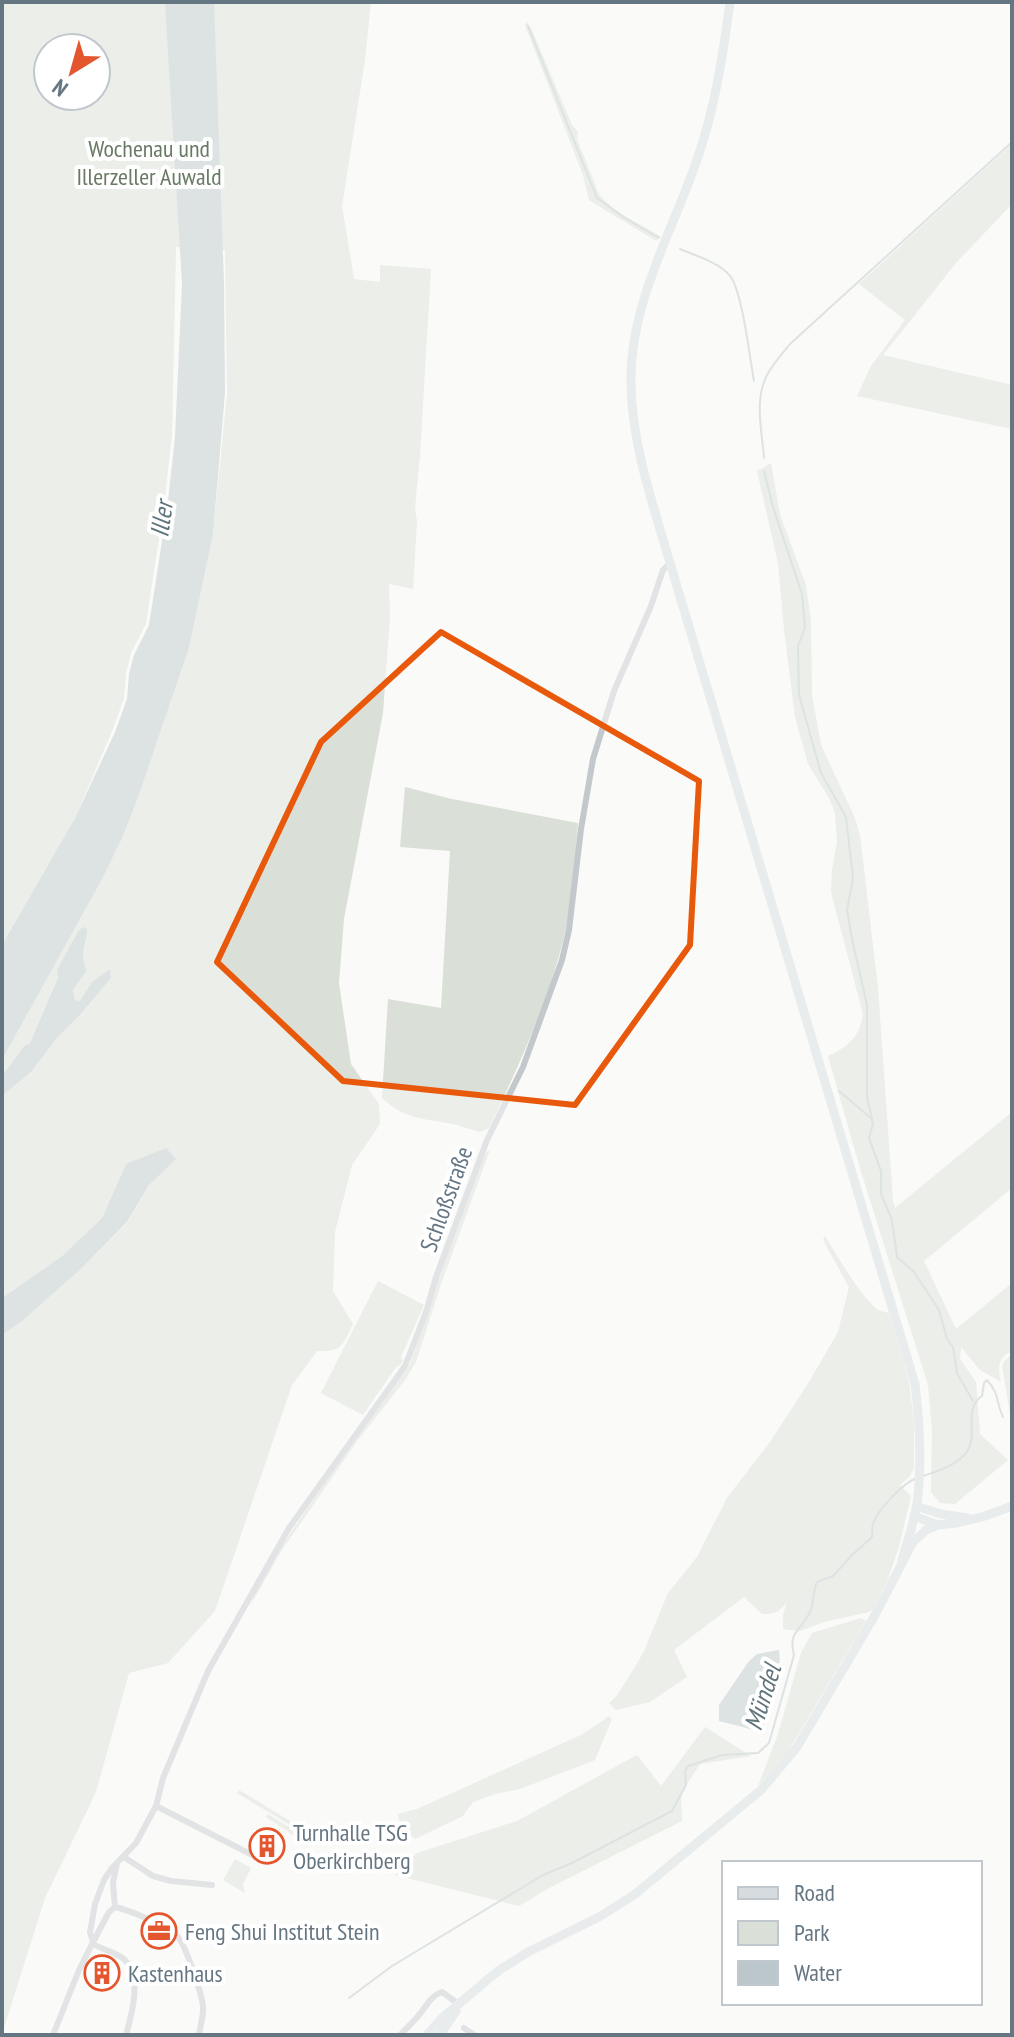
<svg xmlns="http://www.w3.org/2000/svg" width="1014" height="2037" font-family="'PT Sans Narrow',sans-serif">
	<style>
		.green { fill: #dadfd7; fill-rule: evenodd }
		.water { fill: #bbc7cb }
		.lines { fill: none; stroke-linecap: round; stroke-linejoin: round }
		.stream { stroke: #bbc7cb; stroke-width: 2 }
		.minor { stroke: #c3c8cc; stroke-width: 6 }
		.secondary { stroke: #d6dbdf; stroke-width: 9 }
		.marked { fill: none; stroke: #e8590c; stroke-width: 6; stroke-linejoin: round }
		.labels { text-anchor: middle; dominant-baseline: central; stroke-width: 8; stroke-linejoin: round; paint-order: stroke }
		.park-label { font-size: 24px; fill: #687a64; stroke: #fff }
		.street-label { font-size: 24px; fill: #657683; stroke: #fff }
		.poi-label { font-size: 24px; fill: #657683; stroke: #fff; text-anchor: start }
		.water-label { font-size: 26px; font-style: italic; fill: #60757c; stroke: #fff }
	</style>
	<rect width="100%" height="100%" fill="#fafaf8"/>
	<path class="green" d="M2,2H371L365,60L342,206L354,279L380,282V265L431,269L420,455L415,507L417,522L413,589L389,584L390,617L383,713L344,919L339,983L351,1064L379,1104L380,1124L352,1165L335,1232L333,1291L353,1324C343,1345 342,1352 317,1351L292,1385L215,1611L168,1663L129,1673L96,1792L45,1898L2,2034V1335L21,1322L82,1268L127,1223L149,1185L175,1158L126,1164L102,1218L62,1256L2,1298V1096L31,1072L57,1038L80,1015L111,978L92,982L80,1002L75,1000L73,990L87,970C80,959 82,952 87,941L58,976L30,1043L24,1046L2,1076V1060L100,883L140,792L189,648L213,533L227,394L225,250L176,247L172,435L164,505L146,624L131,653L126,673L124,698L113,729L75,818L2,945ZM48,48H96V96H48Z
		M527,22L532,30L572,125L578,132L577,139L599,194C614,213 640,224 660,236L656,241L589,200L583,175L525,25Z
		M1012,144V204L956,263L883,355L1012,385V429L857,396L871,366L905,320L859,284Z
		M771,463L780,515L806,585L811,621L812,695L821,745L855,818L860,835L878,988L893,1201L895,1208L1012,1112V1188L924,1261L956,1329L1012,1283V1351C997,1358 998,1368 1001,1382L980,1370L961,1347L960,1359L976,1382L980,1434L1008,1460L955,1504L940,1503L931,1492L932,1430L928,1385L859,1165L828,1056C848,1047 860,1037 863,1014L831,892L832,870L837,842L835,813L829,798L808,764L795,717L784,629L778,563L757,471Z
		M405,787L452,799L578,823C575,859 574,897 565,933C549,1001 519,1065 489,1128L480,1132C469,1129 459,1125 448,1123C420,1118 405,1119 382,1098L388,999L441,1008L450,851L400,847Z
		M490,1150L441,1284L416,1362L405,1380L358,1440L311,1508L282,1550L250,1606L255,1593L278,1552L308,1507L410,1364L444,1263L484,1156L486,1152Z
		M825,1236C837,1255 860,1296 877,1309C880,1311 885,1312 889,1313L909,1381L914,1424V1468L910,1476L900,1485L911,1496L899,1547L888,1579L873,1609L869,1612L824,1622L800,1631L783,1629V1615L787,1602C778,1612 777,1614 762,1614L744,1597L674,1650L687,1677L650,1702L616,1710L609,1703L616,1697L635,1667L644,1651L668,1593L697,1557L727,1498L770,1442L809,1382L838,1332L849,1287L823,1240Z
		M378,1281L424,1305L401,1357L403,1361L400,1365L396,1367L363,1415L321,1393Z
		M1012,1354V1425L1002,1366L1004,1361Z
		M861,1618L866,1621L789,1750L758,1786L778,1734L801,1653L812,1633Z
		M609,1716L612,1719L595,1760L520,1789L495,1794L473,1802L463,1816L415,1839L401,1829L398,1814L417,1809L583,1734Z
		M705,1727L751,1756L700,1764L681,1793L682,1821L549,1888L519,1906L395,1875L417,1853L517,1821L637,1755L661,1786Z
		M239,1790L313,1835L311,1838L306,1835L303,1842L266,1817L268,1814L296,1831L298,1830L237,1793Z
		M235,1859L251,1868L243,1884L245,1893L223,1880Z"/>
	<path class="water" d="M165,2H214L224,283L225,393L213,534L189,648L140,792L122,838L100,883L2,1060V945L75,818L115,732L127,699L129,674L134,655L149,625L167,509L175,437L182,284Z
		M84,927L87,929C87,944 78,956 87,970L73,990L75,1000L80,1001L92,982L110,969L111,978L80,1015L57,1038L31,1072L2,1096V1076L24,1046L30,1043L58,977L57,970L79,930Z
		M166,1148L176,1159L149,1185L127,1222L82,1268L21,1322L2,1335V1298L62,1256L102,1218L126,1164Z
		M779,1650C783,1674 768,1708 762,1732L719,1721V1705L749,1661L757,1654Z"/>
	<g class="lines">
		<path class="stream" d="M528,26L597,198L625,218L659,238
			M680,249C696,256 719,262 730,276C742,290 750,359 754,381
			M764,458C762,431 754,400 767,375C773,364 782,354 790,344L1012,142
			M764,471L773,507L802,594L805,628L798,646L799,695L821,773L846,817L853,878L847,910L852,939L867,1005V1097L873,1124L869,1138L881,1171V1194L892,1220L897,1257L914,1272L939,1310L947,1339L953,1347L957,1373L973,1401
			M839,1091L872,1119
			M923,1476C938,1471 960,1464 968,1450C978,1432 963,1408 982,1396L984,1383L987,1380C1000,1394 996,1403 1003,1417
			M349,1998L392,1966L543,1875L572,1863L672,1811L686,1785L685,1771L688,1766L722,1755L758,1753L769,1743L794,1655C788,1632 800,1631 809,1614C815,1604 812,1592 817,1582L833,1576L852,1555L872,1537C872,1532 872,1528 873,1524C877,1510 903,1483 917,1478"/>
		<path class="minor" d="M156,1806L258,1858
			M124,1857L153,1876L171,1881L212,1885
			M115,1907C130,1910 169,1927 178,1937C186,1947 204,1998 203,2010C203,2018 200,2027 199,2035
			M115,1907L113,1883L117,1863
			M93,1942L109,1912L115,1907
			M93,1944C102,1949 113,1952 121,1957C144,1972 132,2014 126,2035
			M464,2028L474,2035
			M53,2035L79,1970L93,1942L90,1932L95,1904L104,1880L112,1868L136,1843L156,1806L163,1778L208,1671L289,1528L405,1366L426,1312L436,1277L487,1140L523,1067L562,960L569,930L581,829L593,759L614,691L651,606L663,570L670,563
			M400,2035C406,2029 413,2022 419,2015C427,2006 430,1996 442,1992L460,2005"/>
		<path class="secondary" d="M730,2C723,55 715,107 698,157C673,231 629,304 631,384C632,446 653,504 670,563L915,1384C920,1424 922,1464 917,1504C914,1523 907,1542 902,1560
			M916,1506L941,1514L968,1518
			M914,1516L938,1525
			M427,2035L442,2018L498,1971L528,1952L599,1917L634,1895L761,1790L797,1747L874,1617L913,1542L926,1530L938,1525L957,1523L985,1516L1012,1506
			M440,2035L456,2011"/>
	</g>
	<path d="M0 0H1014V2037H0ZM441,632L699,781L690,945L575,1105L343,1081L217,962L321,742Z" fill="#fafaf8" fill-opacity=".55" fill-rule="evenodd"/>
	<path class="marked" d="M441,632L699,781L690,945L575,1105L343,1081L217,962L321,742Z"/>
	<defs>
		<symbol id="building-ring" viewBox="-11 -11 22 22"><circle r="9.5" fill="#fff" stroke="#e4572e" stroke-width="1.5"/><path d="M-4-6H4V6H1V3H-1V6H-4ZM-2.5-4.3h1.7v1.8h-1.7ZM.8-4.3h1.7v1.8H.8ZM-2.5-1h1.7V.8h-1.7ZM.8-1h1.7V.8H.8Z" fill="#e4572e"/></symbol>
		<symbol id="office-ring" viewBox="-11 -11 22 22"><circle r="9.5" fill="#fff" stroke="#e4572e" stroke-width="1.5"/><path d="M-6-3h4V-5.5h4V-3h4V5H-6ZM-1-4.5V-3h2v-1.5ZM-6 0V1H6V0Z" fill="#e4572e"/></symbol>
	</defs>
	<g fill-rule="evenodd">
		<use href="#building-ring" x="247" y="1826" width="40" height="40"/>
		<use href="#office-ring" x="139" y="1911" width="40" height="40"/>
		<use href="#building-ring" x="82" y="1953" width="40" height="40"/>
	</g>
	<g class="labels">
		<g class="park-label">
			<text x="149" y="148">Wochenau und<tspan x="149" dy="28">Illerzeller Auwald</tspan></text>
		</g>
		<g class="street-label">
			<text transform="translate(446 1199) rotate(-70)">Schloßstraße</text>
		</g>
		<g class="poi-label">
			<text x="293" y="1832">Turnhalle TSG<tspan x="293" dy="28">Oberkirchberg</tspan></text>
			<text x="185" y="1931">Feng Shui Institut Stein</text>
			<text x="128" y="1973">Kastenhaus</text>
		</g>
		<g class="water-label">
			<text transform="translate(161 519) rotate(-82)">Iller</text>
			<text transform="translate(762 1697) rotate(-72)">Mündel</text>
		</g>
	</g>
	<rect width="1014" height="2037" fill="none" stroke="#657683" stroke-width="8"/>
	<rect x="722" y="1861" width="260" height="144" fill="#ffffff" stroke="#c1c8cd" stroke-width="2"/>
	<rect x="738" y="1887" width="40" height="12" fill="#d6dbdf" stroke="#c1c8cd" stroke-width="2"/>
	<text x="794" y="1901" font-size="24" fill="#657683">Road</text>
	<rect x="738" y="1921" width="40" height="24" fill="#dadfd7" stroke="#c1c8cd" stroke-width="2"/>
	<text x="794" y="1941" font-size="24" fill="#657683">Park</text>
	<rect x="738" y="1961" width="40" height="24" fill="#bbc7cb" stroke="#c1c8cd" stroke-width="2"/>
	<text x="794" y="1981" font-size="24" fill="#657683">Water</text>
	<g transform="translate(72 72) rotate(217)"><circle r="38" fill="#ffffff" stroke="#c1c8cd" stroke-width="2"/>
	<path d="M0-6L14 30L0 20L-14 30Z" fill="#e4572e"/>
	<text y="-12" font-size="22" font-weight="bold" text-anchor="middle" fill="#657683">N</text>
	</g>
</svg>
